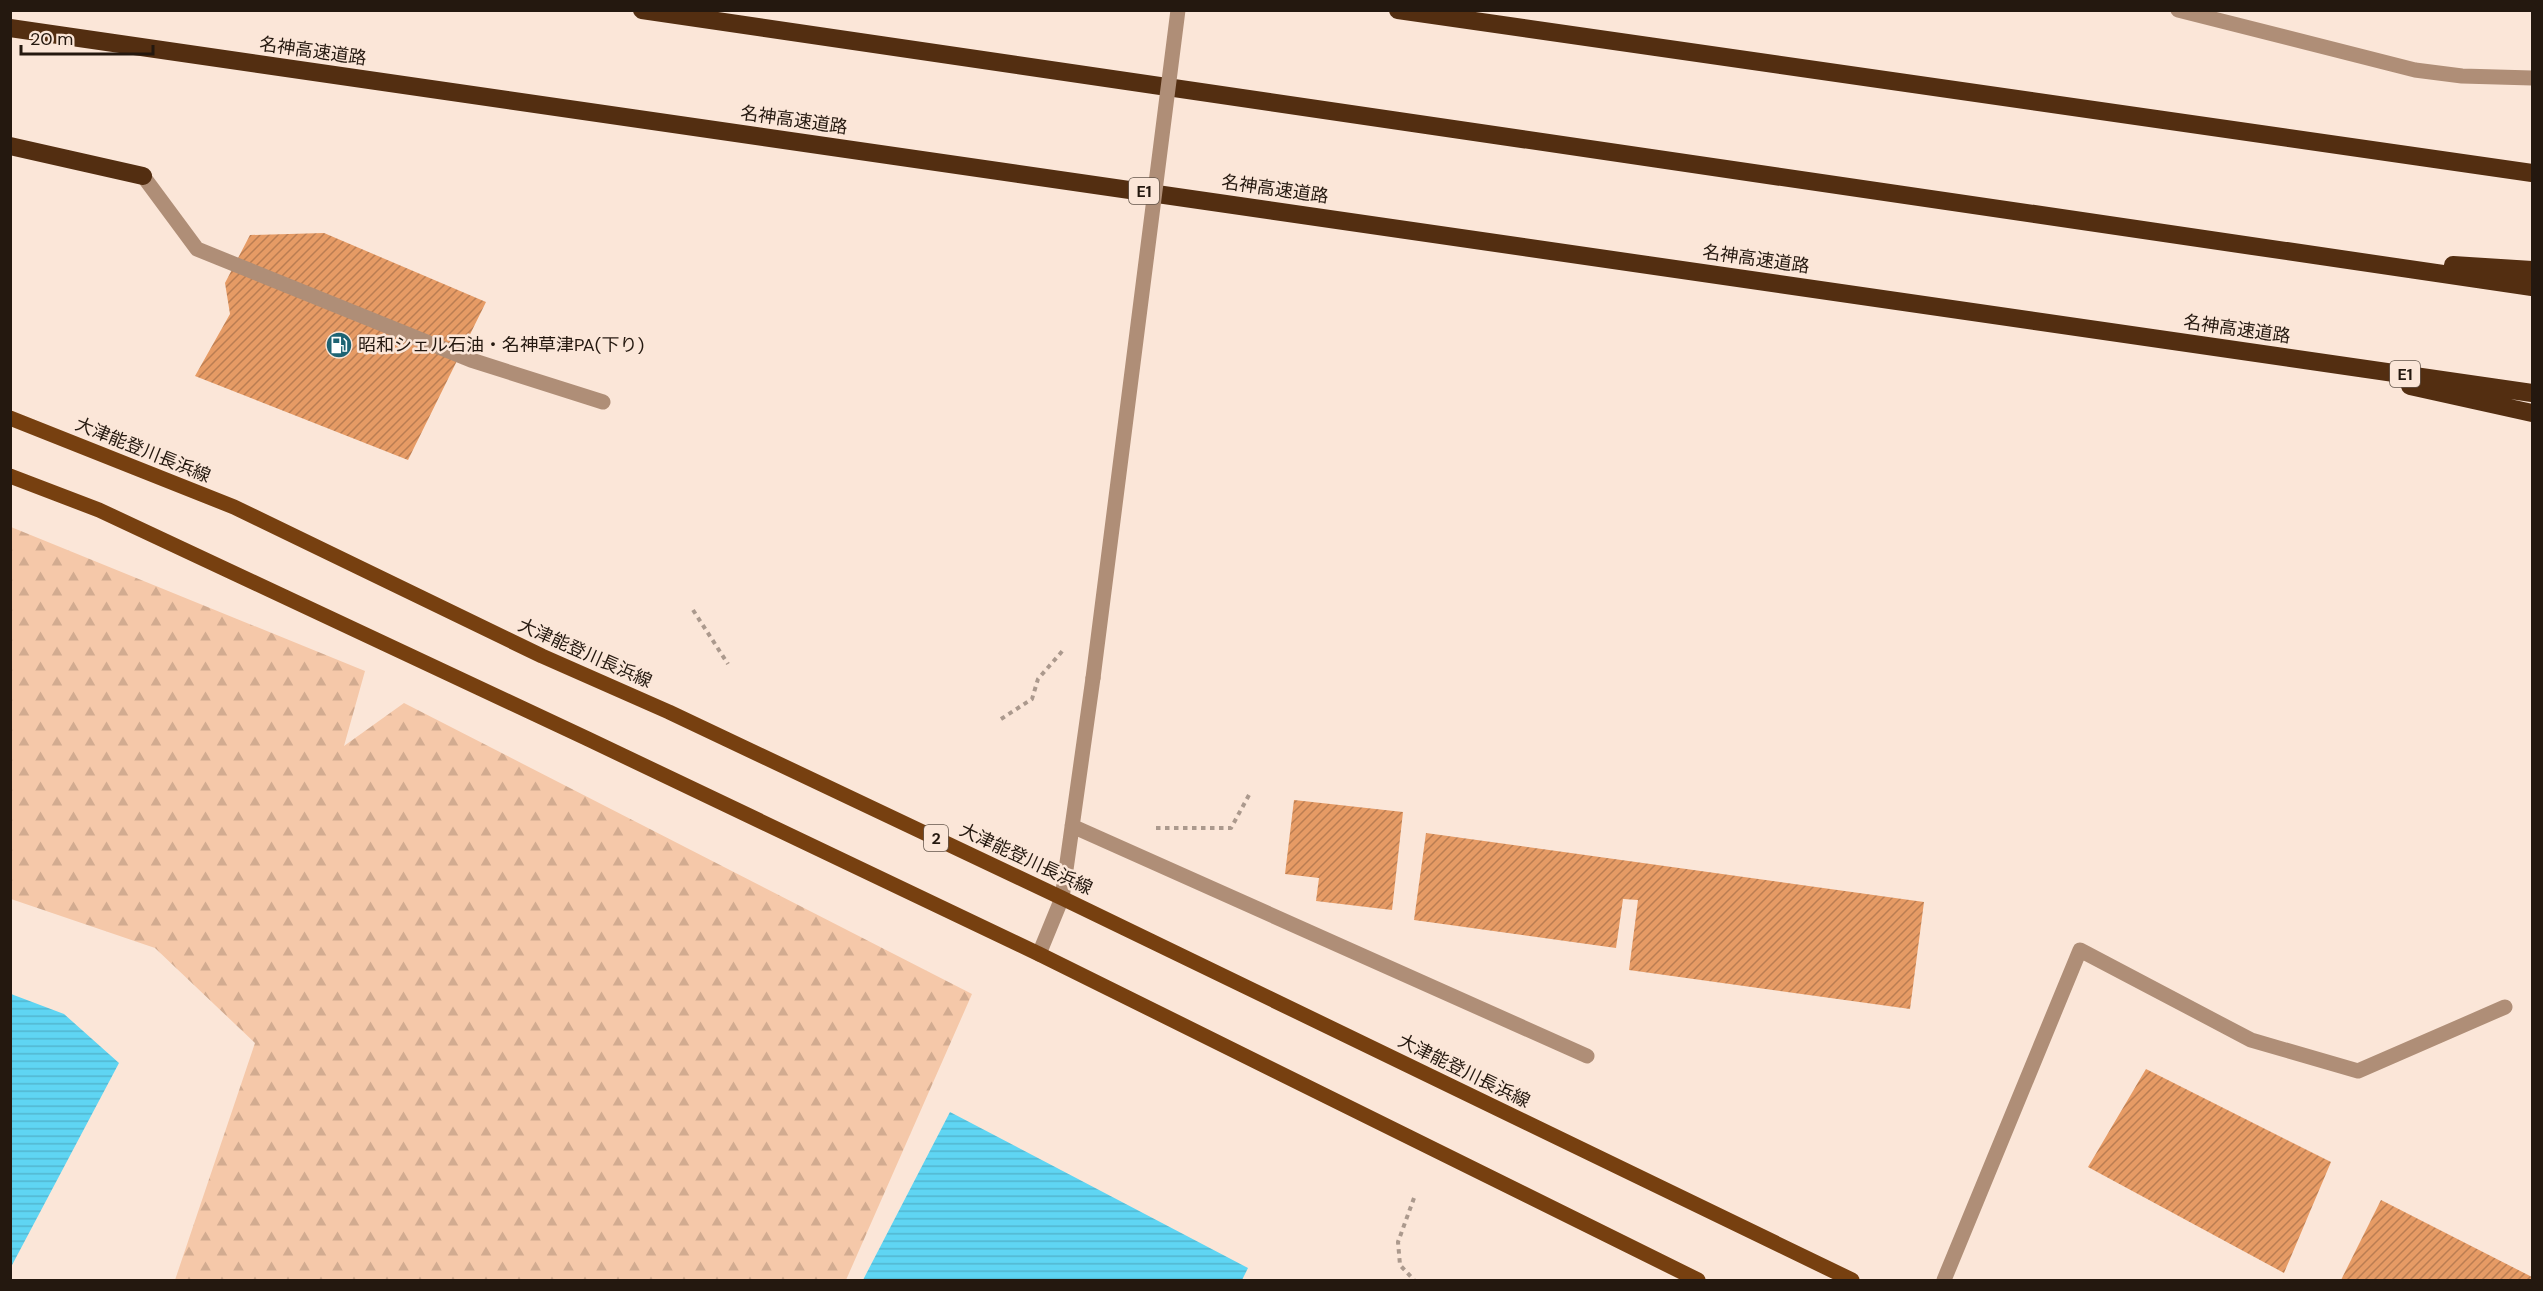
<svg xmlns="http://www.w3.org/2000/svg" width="2543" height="1291" font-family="'DM Sans','Noto Sans JP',sans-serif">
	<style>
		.forest { fill: url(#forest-firs) }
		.water { fill: url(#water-rules) }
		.building { fill: url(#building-hatch) }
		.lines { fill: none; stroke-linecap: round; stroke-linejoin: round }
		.path { stroke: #ab998d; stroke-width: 4; stroke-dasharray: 4.5 4.5; stroke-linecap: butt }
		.service { stroke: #af8e77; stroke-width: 15 }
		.minor { stroke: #af8e77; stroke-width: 15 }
		.primary { stroke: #774010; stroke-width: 15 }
		.motorway { stroke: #532e11; stroke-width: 18 }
		.minor-bridge { stroke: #af8e77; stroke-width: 15 }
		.labels { text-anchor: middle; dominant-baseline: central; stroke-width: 5; stroke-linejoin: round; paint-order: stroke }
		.shield { fill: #fbe6d8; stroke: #64564b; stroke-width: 1.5 }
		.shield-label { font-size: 16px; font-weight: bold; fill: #24180f }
		.street-label { font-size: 18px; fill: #24180f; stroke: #fbe6d8 }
		.poi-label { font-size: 18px; fill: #24180f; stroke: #fbe6d8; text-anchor: start }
	</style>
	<defs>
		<pattern id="forest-firs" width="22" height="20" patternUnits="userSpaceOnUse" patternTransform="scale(1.5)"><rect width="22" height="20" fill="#f5c8a9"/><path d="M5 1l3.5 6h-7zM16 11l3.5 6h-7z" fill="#d2ab90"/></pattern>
		<pattern id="water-rules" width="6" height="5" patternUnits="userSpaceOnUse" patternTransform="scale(1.5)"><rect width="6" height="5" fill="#5fd5f3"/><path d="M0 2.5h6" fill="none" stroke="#52b6cf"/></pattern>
		<pattern id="building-hatch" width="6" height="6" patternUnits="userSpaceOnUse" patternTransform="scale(1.5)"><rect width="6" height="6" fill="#e69b65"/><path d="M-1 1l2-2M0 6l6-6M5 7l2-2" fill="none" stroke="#ba7d52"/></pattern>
	</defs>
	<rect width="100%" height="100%" fill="#fbe6d8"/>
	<path class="forest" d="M11,527L365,671L344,746L404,703L972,994L846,1280H175L255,1043L155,948L11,899Z"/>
	<path class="water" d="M11,994L64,1014L119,1063L11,1267Z
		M950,1112L1248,1268L1242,1280H863Z"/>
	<path class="building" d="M324,233L486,302L408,460L195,376L230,314L225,283L250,235Z
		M1294,800L1403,812L1392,910L1316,901L1319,878L1285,874Z
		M1426,833L1924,902L1910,1009L1629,970L1638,900L1623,899L1616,948L1414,920Z
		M2146,1069L2331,1162L2284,1273L2088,1167Z
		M2381,1200L2532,1277V1280H2341Z"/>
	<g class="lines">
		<path class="path" d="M693,610L728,664
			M1001,719L1032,699L1038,679L1065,648
			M1156,828H1231L1249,795
			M1414,1198L1398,1242L1400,1265L1414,1280"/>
		<path class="service" d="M143,176L197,249L471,360L603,402
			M1944,1280L2080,950L2251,1040L2358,1071L2505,1007"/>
		<path class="minor" d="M2178,10L2415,70L2462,76L2532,78
			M1072,826L1587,1056
			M1039,954L1062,898L1093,678"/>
		<path class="primary" d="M10,418L234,507L542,656L669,712L1062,898L1852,1280
			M10,476L99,510L588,739L1039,954L1698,1280"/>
		<path class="motorway" d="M642,10L2532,287
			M1398,10L2532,173
			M10,28L2532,393
			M10,146L143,176
			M2453,265L2532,270
			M2410,386L2532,413"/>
		<path class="minor-bridge" d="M1093,678L1178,10"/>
	</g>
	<defs>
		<symbol id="fuel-disc" viewBox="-11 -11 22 22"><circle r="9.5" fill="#1d6373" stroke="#fbe6d8"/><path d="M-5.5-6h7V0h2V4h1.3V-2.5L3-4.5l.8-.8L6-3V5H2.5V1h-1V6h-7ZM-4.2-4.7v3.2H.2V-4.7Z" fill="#fff"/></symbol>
	</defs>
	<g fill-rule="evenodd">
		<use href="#fuel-disc" x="324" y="330" width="30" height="30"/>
	</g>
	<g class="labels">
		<g class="shield">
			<rect x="1129" y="178" width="30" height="26" rx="4.5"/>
			<rect x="2390" y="361" width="30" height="26" rx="4.5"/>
			<rect x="924" y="825" width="24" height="26" rx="4.5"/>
		</g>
		<g class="shield-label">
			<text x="1144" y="191">E1</text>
			<text x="2405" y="374">E1</text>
			<text x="936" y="838">2</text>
		</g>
		<g class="street-label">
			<text transform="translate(313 51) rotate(8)">名神高速道路</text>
			<text transform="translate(794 120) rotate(8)">名神高速道路</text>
			<text transform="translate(1275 189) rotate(8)">名神高速道路</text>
			<text transform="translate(1756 259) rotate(8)">名神高速道路</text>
			<text transform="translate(2237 329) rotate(8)">名神高速道路</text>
			<text transform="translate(143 450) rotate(22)">大津能登川長浜線</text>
			<text transform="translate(585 653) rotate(24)">大津能登川長浜線</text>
			<text transform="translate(1026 859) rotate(25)">大津能登川長浜線</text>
			<text transform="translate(1464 1071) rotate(26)">大津能登川長浜線</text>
		</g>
		<g class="poi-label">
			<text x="358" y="345">昭和シェル石油・名神草津PA(下り)</text>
		</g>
	</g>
	<rect width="2543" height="1291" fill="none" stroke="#24180f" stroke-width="24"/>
	<path d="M21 45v9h132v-9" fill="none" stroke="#24180f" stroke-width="3"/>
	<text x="30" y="45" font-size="18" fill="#24180f" stroke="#fbe6d8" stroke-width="4.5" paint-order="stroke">20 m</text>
</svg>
